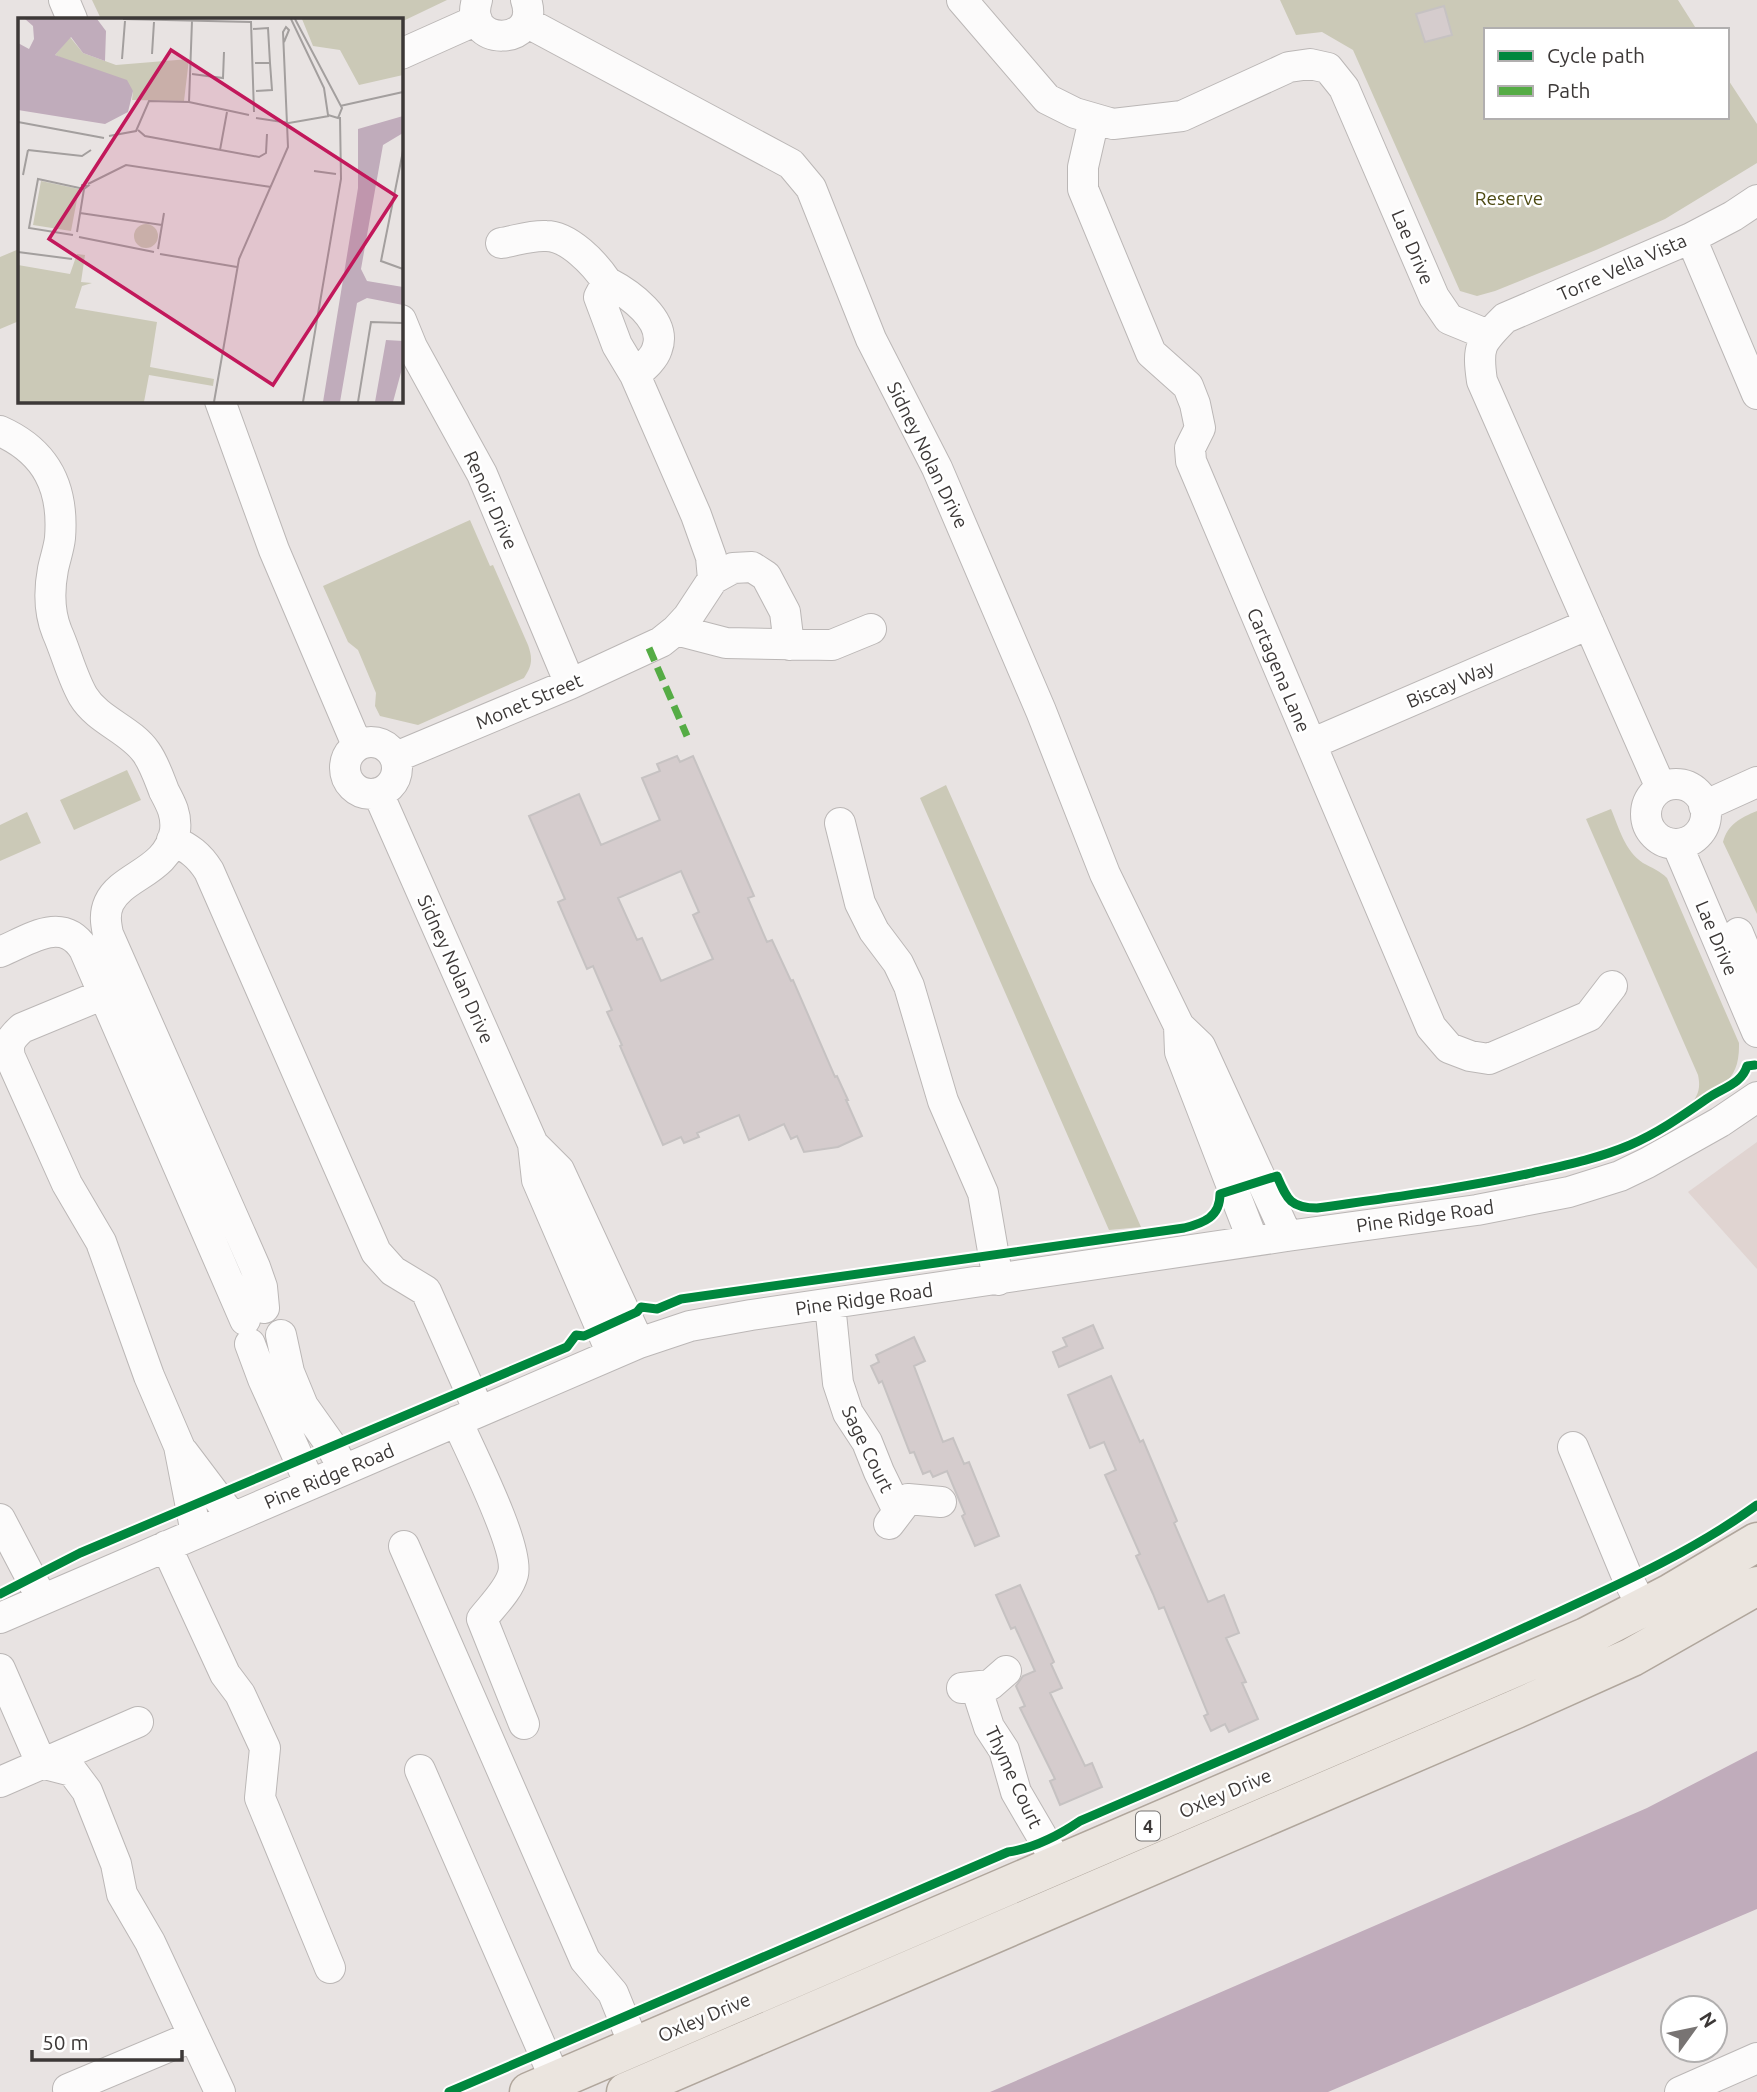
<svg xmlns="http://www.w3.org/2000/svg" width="1757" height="2092" font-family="Ubuntu,sans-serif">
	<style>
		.built { fill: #e0d4d1 }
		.green { fill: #cbc9b7 }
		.water { fill: #c0acbb }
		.building { fill: #d5cccd; stroke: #c6c2c2; stroke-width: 2; fill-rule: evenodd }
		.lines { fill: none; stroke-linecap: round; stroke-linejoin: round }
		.minor-casing { stroke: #bbb7b6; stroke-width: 32 }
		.major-casing { stroke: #b0a69c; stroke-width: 41 }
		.minor { stroke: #fcfbfb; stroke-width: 30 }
		.major { stroke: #ebe5df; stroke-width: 38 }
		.quiet { stroke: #55ac45; stroke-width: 7; stroke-dasharray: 14 7; stroke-linecap: butt }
		.cycleway-casing { stroke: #fff; stroke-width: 13 }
		.cycleway { stroke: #00873e; stroke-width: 9 }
		.labels { text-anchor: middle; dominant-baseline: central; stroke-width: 5; stroke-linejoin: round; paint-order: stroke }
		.shield { fill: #fff; stroke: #767473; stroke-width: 2 }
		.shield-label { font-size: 18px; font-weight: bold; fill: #3c3837 }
		.park-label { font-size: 19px; fill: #4e4b13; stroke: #fff }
		.street-label { font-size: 19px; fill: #3c3837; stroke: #fff }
		.inset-road { fill: none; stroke: #a39f9e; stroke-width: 2 }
		.view { fill: #c2185b; fill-opacity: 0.15; stroke: #c2185b; stroke-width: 3.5 }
		.inset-edge { fill: none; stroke: #3c3837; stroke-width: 3.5 }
	</style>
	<rect width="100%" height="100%" fill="#e8e3e2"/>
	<path class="built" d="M1757,1142V1269L1688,1192Z"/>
	<path class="green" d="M92,0H447L401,22V19H101Z
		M1280,0H1678L1697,30H1486V117H1727V78L1757,124V163L1665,219L1596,250L1495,291L1477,296L1460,291L1353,50L1322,32L1296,35Z
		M19,249V321L0,329V257Z
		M470,520L490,566L493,565L528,645C533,659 532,666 524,678L418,725L380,716L375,706L376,693L358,650L348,642L323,586Z
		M127,770L141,800L74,830L60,800Z
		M946,785L1141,1227L1109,1230L920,798Z
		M1611,809C1619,828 1625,851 1643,863C1652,868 1660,871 1667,878L1739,1043C1740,1084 1719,1086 1689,1107C1698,1096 1701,1089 1698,1075L1586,819Z
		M1757,811V914L1723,842C1728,824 1740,818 1757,811Z
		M27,812L41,843L0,861V825Z"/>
	<path class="water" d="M1757,1751V1909L1328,2092H990L1647,1808Z"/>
	<path class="building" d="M1444,6L1452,35L1425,42L1416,14Z
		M677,756L680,762L693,756L754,896L748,898L767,942L772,940L791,981L793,980L835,1077L837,1076L848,1100H846L862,1136L838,1147L804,1152L797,1136L791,1139L784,1124L749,1140L739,1115L697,1133L699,1137L684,1143L681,1137L663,1145L620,1046L622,1045L607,1012L612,1010L593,966L587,969L558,902L565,899L529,816L579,794L601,845L660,820L642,778L660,771L657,764ZM681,871L699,912L693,915L713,959L661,981L642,938L637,940L618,898Z
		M1093,1325L1103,1348L1059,1367L1053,1352L1067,1346L1063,1338Z
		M914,1337L925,1361L914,1366L943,1442L953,1438L964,1464L969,1462L999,1536L975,1546L962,1516L965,1514L947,1471L933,1477L930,1471L923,1474L914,1452L910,1453L882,1381L879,1383L871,1366L879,1362L876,1355Z
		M1111,1376L1140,1442L1143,1440L1159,1478L1177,1521L1174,1523L1208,1602L1224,1595L1239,1633L1226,1638L1246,1682L1242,1683L1258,1719L1229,1732L1225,1724L1211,1731L1204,1716L1208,1714L1164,1607L1159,1609L1153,1594L1136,1556L1140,1554L1105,1475L1116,1470L1104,1442L1090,1448L1068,1395Z
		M1020,1585L1054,1662L1051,1664L1062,1688L1050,1693L1085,1766L1092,1763L1102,1787L1060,1805L1050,1781L1055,1779L1020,1708L1025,1706L1016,1686L1023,1676L1035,1671L1015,1627L1011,1629L996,1595Z"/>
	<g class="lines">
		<defs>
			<path id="minor" d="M64,0L72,19
				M477,0C462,48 542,47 526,0
				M962,0L1047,99L1075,113L1113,124L1182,116L1289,67L1310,64L1328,68L1344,88L1434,297L1449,319L1488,335
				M526,22L791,164L811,188L871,339L937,468L1041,711L1105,874L1179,1026L1200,1046L1287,1236
				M401,54L477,20
				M1094,119L1083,167V189L1151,353L1188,386L1195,404L1200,428L1190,448L1191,461L1431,1027L1449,1048L1470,1056L1489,1059L1589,1016L1612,986
				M1691,238L1757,394
				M607,282C628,293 668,320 657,349C654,359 643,368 635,375
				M401,320L412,347L482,474L570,684
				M220,401L274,550L357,745
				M0,431C47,452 64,488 60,538C59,548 55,559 53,569C49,590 49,612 57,632C66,652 72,677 83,696C98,721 130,729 146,752C154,763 159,778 164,791C171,804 177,815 175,831C168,872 122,875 109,903C104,914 106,924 108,934L255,1267L262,1287L264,1308
				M713,579L733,568L752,567L766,576L785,612L789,645
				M676,630L726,643L832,645L871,629
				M345 768a26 26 0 1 1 52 0a26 26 0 1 1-52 0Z
				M1311,744L1589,624
				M396,757L570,684L661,642L676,630L688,617L713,579L711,557L696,515L635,375L617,345L599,297L607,282C595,264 569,236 546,236C531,235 515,241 501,243
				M1646 814a30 30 0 1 1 60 0a30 30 0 1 1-60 0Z
				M1661,788L1482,381C1477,346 1480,343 1505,318L1691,238L1733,216L1757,200
				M378,793L533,1144L537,1180L612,1354
				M1704,806L1757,782
				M840,823L860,903L874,931L898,963L909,986L943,1101L983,1193L998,1280
				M172,840C189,848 199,855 209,871L376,1252L393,1271L426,1291L479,1411
				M1677,844L1757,1032
				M1738,933L1757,979
				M0,952C29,940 62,915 84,949L245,1320
				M104,994L22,1028C11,1038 7,1043 10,1057L67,1184L101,1242L149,1376L179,1446L196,1533
				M1179,1026L1180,1052L1253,1241
				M533,1144L559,1170L639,1343
				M830,1304L838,1383L848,1413L867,1442L879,1472L898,1511
				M281,1335L289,1372L303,1406L330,1444L344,1470
				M250,1344L263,1379L310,1484
				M457,1421C469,1449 520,1548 513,1574C509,1590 492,1606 482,1619L524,1724
				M1573,1447L1628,1579L1643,1608
				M183,1452L232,1517
				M0,1519L42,1599
				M889,1524L908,1499L941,1502
				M166,1546L225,1674L240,1694L265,1748L260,1798L330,1968
				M404,1546L585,1960L613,1993L635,2047
				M0,1618L639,1343L690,1326L751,1315L1287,1236L1477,1210L1569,1192L1620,1176L1647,1163L1720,1122L1757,1097
				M0,1669L41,1763L72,1771L87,1791L116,1864L122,1894L150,1942L220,2092
				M976,1687L989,1727L1004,1750L1016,1792L1058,1864
				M962,1688L990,1685L1006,1671
				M420,1770L556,2081
				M0,1782L138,1722
				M68,2089L194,2036
				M1680,2092L1757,2058"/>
			<path id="major" d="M529,2092L1586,1637L1671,1593L1757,1542
				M626,2092L1516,1709L1632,1657L1757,1586"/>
		</defs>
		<use href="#minor" class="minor-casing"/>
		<use href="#major" class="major-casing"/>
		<use href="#minor" class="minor"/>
		<use href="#major" class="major"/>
		<path class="quiet" d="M649,648L687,736"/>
		<defs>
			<path id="cycleway" d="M0,1594L80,1553L567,1347L576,1335L584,1336L637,1312L641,1307L657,1309L681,1299L1184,1228C1204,1223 1220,1217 1220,1194L1277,1176C1287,1199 1290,1208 1317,1208C1387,1198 1458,1189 1527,1174C1562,1166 1597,1159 1630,1145C1658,1133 1682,1116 1708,1098C1722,1088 1742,1084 1747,1066L1755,1065
				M449,2092L1008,1852C1035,1848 1058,1836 1080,1821C1230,1756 1380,1694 1528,1626C1606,1590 1687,1556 1757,1505"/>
		</defs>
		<use href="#cycleway" class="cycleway-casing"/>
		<use href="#cycleway" class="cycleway"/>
	</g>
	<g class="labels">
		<rect class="shield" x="1136" y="1811.5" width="24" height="29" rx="5"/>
		<g class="shield-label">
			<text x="1148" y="1826">4</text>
		</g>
		<g class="park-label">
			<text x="1509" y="198">Reserve</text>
		</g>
		<g class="street-label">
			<text transform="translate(1413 247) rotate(67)">Lae Drive</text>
			<text transform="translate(1622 267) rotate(-24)">Torre Vella Vista</text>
			<text transform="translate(928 455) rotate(64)">Sidney Nolan Drive</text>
			<text transform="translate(491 500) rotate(66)">Renoir Drive</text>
			<text transform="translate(1279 670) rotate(67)">Cartagena Lane</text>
			<text transform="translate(1450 684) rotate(-23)">Biscay Way</text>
			<text transform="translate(529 701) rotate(-23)">Monet Street</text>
			<text transform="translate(1717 938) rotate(67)">Lae Drive</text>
			<text transform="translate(456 969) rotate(66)">Sidney Nolan Drive</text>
			<text transform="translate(1425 1216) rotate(-8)">Pine Ridge Road</text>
			<text transform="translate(864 1299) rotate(-8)">Pine Ridge Road</text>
			<text transform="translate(868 1449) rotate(64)">Sage Court</text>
			<text transform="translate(329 1476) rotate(-23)">Pine Ridge Road</text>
			<text transform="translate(1014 1777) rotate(65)">Thyme Court</text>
			<text transform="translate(1225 1793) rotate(-23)">Oxley Drive</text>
			<text transform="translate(704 2017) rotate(-23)">Oxley Drive</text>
		</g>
	</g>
	<g transform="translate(18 18)">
		<rect width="385" height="385" fill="#e8e3e2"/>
		<path d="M284,1H385V57L341,67L322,32L295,28ZM52,19L65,35L98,47L171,41L166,83L114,82L115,73L37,37ZM23,163L61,171L53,213L15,207ZM116 218a12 12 0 1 1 24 0a12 12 0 1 1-24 0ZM59,236L67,237L63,264L74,265L64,268L57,290L139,304L132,349L196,361L195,368L131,357L126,384H0V247L52,256Z" fill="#cbc9b7"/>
		<path d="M7,1H79L88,13L87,43L65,35L53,19L37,37L109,62L115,73L110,94L87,106L0,92V25L11,31L16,21L15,8ZM385,98V115L365,127L343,251L349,263L385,269V287L349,280L339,285L322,384H305L340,170V111ZM368,322L385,323V347L375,384H357Z" fill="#c0acbb"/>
		<path class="inset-road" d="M105,1L233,4L236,94M273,1L306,70L310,97L320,100L324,90L277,1M235,11L250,10L252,45H237M134,36L136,4M104,41L107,3M174,56L205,60L206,34M238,73L254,72L252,45M171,84L174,3M322,88L385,74M238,100L271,105L311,98M0,104L86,120M120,112L127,118L241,139L248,135L249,116M91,118L118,113L131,83L171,84L231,97M10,132L64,138L73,132M202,132L209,94M385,133L363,243L385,251M296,153L318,156M5,157L10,132M70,166L108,147L253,169M62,195L144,207M59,214L66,171M55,217L11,210L20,161L66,171L70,168L63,167M61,219L136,234M140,231L146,195M0,234L54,241M142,236L219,249M196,384L221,241L270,129L265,14L268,9L271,12L266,24M285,384L323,161L322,99M340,384L353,304L385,305"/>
		<path class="view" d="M153,32L378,178L255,367L31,221Z"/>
		<rect width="385" height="385" class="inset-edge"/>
	</g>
	<rect x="1484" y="28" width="245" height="91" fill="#ffffff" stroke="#b1afaf" stroke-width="2"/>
	<rect x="1498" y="51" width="35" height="10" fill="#00873e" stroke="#b1afaf" stroke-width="2"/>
	<text x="1547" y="63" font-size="21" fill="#3c3837">Cycle path</text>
	<rect x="1498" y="86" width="35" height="10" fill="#55ac45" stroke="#b1afaf" stroke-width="2"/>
	<text x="1547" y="98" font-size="21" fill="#3c3837">Path</text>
	<g transform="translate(1694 2029) rotate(57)"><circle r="33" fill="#ffffff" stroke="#b1afaf" stroke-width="2"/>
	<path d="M0-5L12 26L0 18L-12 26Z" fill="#787473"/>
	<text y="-10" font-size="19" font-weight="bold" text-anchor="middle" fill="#3c3837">N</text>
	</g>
	<path d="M32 2050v10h150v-10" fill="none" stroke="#3c3837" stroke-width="3.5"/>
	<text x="42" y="2050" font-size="21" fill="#3c3837" stroke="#ffffff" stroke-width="5" paint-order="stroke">50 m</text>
</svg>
